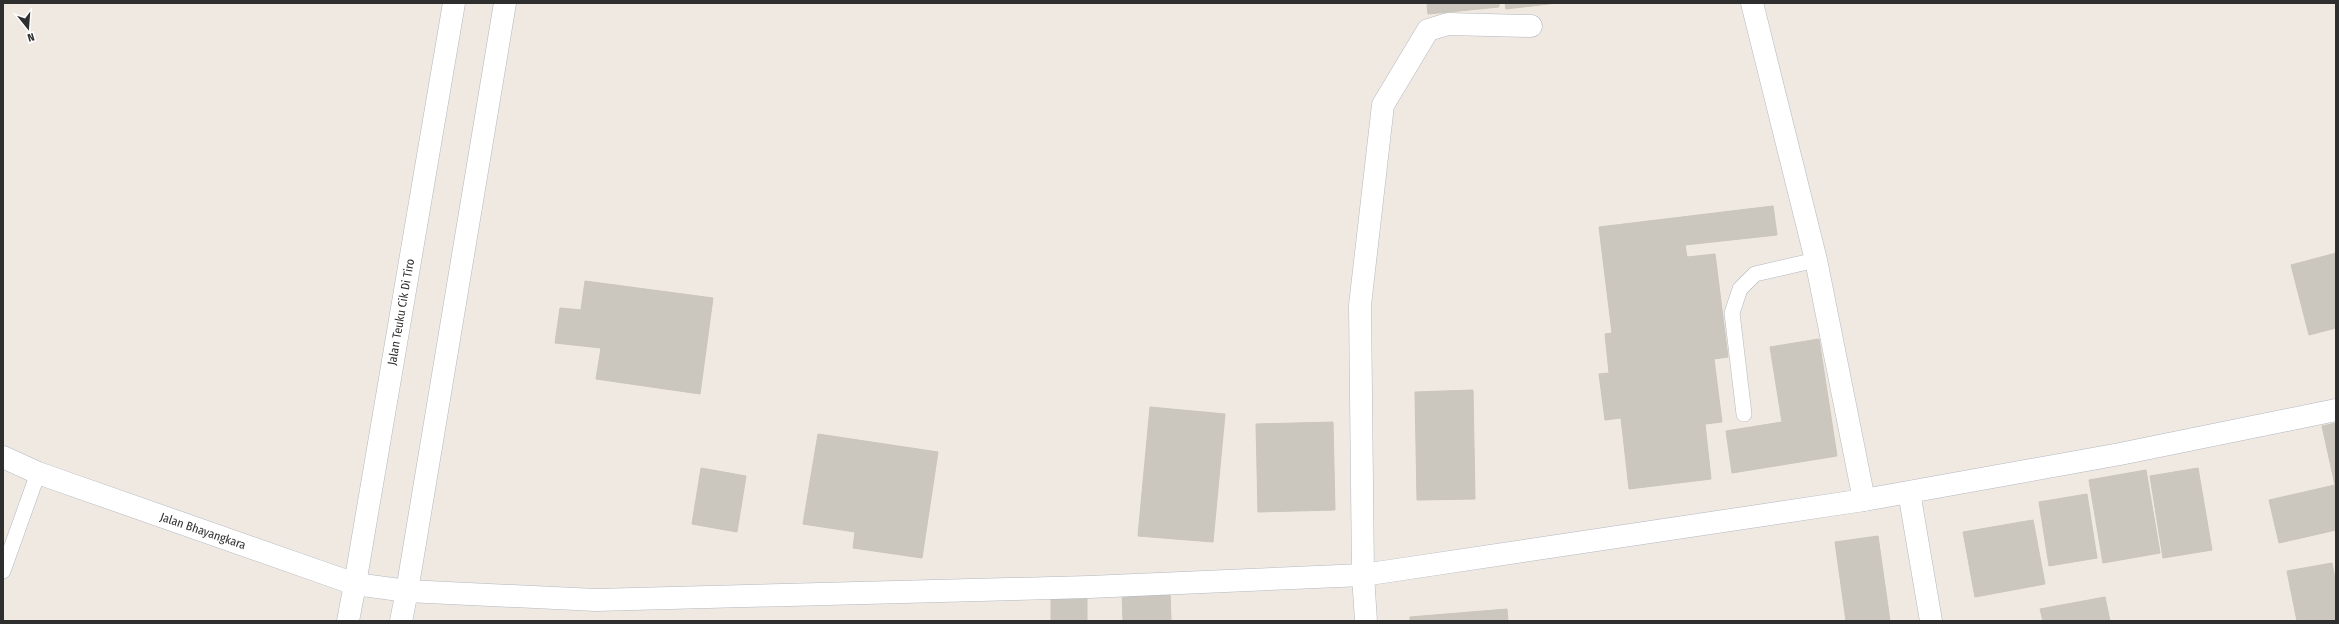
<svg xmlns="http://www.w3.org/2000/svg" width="2339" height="624" font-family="'Fira Sans Condensed',sans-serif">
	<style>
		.building { fill: #cbc7bf; stroke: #cbc5ba }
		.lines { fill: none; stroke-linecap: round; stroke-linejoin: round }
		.lane-casing { stroke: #b4b7c1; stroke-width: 16 }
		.street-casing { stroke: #b4b7c1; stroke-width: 23 }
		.secondary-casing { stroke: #b4b7c1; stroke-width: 23 }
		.lane { stroke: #fff; stroke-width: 15 }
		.street { stroke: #fff; stroke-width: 22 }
		.secondary { stroke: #fff; stroke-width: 22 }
		.labels { text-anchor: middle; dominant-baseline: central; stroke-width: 3; stroke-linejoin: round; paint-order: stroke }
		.street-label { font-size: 12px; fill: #2e2e2e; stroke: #fff }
	</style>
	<rect width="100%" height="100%" fill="#efe9e1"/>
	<path class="building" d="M1427,3H1499V7L1428,14Z
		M1505,3H1557L1506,9Z
		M1773,206L1777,235L1685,245L1687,257L1715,254L1728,357L1714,359L1722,422L1705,424L1711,479L1629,489L1621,418L1605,420L1599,374L1609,373L1605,334L1612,333L1599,227Z
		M2336,253V328L2309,335L2291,265Z
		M585,281L713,298L700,394L596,379L601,348L555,343L560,308L581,310Z
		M1819,339L1837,456L1732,473L1726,431L1782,422L1770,347Z
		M1473,390L1475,499L1417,500L1415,392Z
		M1150,407L1225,414L1213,542L1138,536Z
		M1333,422L1335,510L1258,512L1256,424Z
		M2336,423V530L2279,543L2269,500L2335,485L2322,426Z
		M818,434L938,452L922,558L853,548L855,532L803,524Z
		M701,468L746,476L737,532L692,524Z
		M2198,468L2212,550L2163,558L2150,476Z
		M2146,470L2160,553L2103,563L2089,480Z
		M2087,494L2097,558L2049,566L2039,502Z
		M2033,520L2045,584L1975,597L1963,532Z
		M1878,536L1890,621H1846L1835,542Z
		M2332,563L2336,584V621H2297L2287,571Z
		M1170,590L1171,621H1123L1122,592Z
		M1051,594H1087V621H1051Z
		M2105,597L2110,621H2043L2040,609Z
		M1507,609L1508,621H1410V617Z"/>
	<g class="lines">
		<defs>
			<path id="lane" d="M1744,414L1732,313L1740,289L1755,274L1816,260
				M3,571L38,473"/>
			<path id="street" d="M3,457L38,473L355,584L454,3
				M1909,492L1931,621
				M1864,500L2120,454L2336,410
				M407,591L505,3
				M1366,621L1363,575L1360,305L1383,105L1428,30L1448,24L1531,26"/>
			<path id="secondary" d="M348,621L355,584L407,591L596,600L1089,587L1363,575L1864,500L1816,260L1752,3
				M401,621L407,591"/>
		</defs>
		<use href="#lane" class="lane-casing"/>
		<use href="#street" class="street-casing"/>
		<use href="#secondary" class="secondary-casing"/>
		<use href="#lane" class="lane"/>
		<use href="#street" class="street"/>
		<use href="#secondary" class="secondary"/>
	</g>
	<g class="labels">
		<g class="street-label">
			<text transform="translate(401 312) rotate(-80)">Jalan Teuku Cik Di Tiro</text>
			<text transform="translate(203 531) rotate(19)">Jalan Bhayangkara</text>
		</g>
	</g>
	<rect width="2339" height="624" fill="none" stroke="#2e2e2e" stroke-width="8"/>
	<g transform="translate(28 28) rotate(163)" stroke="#ffffff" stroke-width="3" paint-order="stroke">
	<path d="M0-3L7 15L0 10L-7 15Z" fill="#2e2e2e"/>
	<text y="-6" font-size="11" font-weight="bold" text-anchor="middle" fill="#2e2e2e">N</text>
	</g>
</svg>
